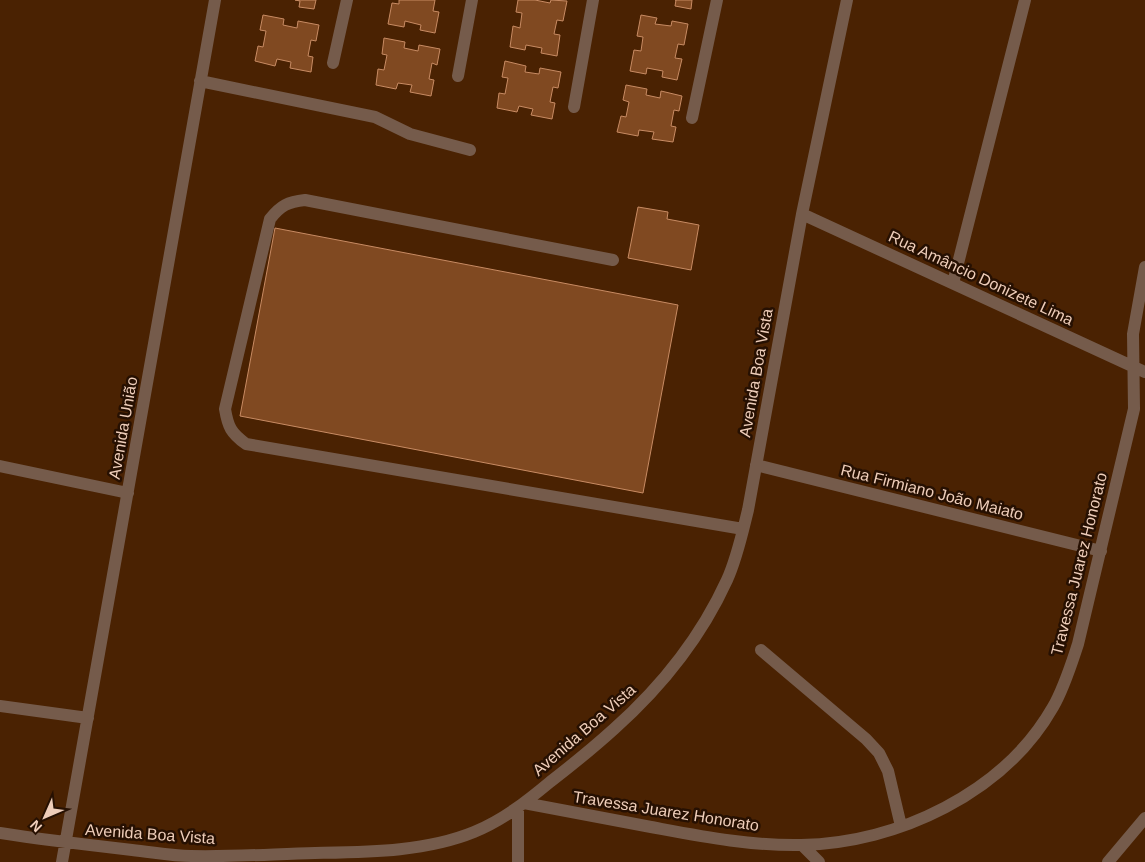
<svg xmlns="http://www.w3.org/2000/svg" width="1145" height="862" font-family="Helvetica,sans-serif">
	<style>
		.building { fill: #804921; stroke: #c88b63 }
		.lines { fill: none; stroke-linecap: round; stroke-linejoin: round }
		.minor { stroke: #755b4b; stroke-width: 12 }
		.labels { text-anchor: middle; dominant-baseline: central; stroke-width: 5; stroke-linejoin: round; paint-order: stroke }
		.street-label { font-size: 16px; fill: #eecdb9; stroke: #261002 }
	</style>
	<rect width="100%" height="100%" fill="#4a2202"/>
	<path class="building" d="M295,0H316L314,9L299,7L300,1Z
		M399,0H435L433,11L439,12L435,33L420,30L421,25L405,21L404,27L388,24L392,3L399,4Z
		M518,0H535L550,3L551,0L567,1L563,21L557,20L554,34L560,35L557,56L541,53L542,48L526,45L525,50L510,47L513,26L520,28L522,13L516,12Z
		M675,0H692L691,9L675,6L676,0Z
		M263,15L284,19L283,25L297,28L298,21L319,25L316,41L311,40L308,56L313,57L311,72L290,68L291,62L277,59L275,66L255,61L258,46L263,47L266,31L260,30Z
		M641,15L657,18L655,24L671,26L672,21L688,24L684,45L678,44L675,58L682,59L677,80L662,77L663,71L647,68L646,74L630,71L634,50L641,51L643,37L637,36Z
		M384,38L405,42L404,48L418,51L419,45L440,49L437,65L432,63L429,79L434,80L431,96L410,92L412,85L398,83L396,89L376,85L378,69L384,70L387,55L382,54Z
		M505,61L526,66L525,72L539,74L540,68L561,72L558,88L553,87L550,102L555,103L552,119L531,115L533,109L519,106L517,112L497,108L499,93L505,94L508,78L502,77Z
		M626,85L647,89L646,95L660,98L661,91L682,96L679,111L674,110L671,126L676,127L673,142L652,139L654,132L639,130L638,136L617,132L621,116L626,117L629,102L623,100Z
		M638,207L668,212L667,219L699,225L691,270L628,258Z
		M275,228L678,305L643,493L240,416Z"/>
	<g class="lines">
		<path class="minor" d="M333,63L347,0
			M458,76L472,0
			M200,81L375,117L410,134L470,150
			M574,107L593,0
			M692,118L717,0
			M802,214L1145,372
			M613,260L305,200C288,202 281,205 270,219L225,409C228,427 231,433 246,444L743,529
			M953,283L1025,0
			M756,465L1101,551
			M0,466L128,493
			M761,650L866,739L879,753L888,771L901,826
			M0,706L88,718
			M524,803C566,811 608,819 651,827C700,836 750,846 801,845C898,843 1004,793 1053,707C1064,688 1071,665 1078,644L1134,409L1133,334L1145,267
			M518,808V862
			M0,833C44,840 88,845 132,850C152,852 172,856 191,856C233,857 274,854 315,853C367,852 425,852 474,832C503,820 526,802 550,782C572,765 593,748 614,729C660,688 701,637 727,580C737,558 742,534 748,510L802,214L847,0
			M802,845L819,862
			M62,862L215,0
			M1108,862L1145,818"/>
	</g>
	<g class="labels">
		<g class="street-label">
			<text transform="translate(981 278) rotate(25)">Rua Amâncio Donizete Lima</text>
			<text transform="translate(756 373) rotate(-80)">Avenida Boa Vista</text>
			<text transform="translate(123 428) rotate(-80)">Avenida União</text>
			<text transform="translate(932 492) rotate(14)">Rua Firmiano João Maiato</text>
			<text transform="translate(1079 564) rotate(-76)">Travessa Juarez Honorato</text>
			<text transform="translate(584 730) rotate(-41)">Avenida Boa Vista</text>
			<text transform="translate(666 811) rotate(9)">Travessa Juarez Honorato</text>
			<text transform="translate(150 834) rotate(4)">Avenida Boa Vista</text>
		</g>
	</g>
	<g transform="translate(45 817) rotate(225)" stroke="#261002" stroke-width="4" paint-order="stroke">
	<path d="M0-4L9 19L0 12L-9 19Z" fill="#eecdb9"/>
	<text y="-8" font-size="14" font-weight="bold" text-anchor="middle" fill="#eecdb9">N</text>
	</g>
</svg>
